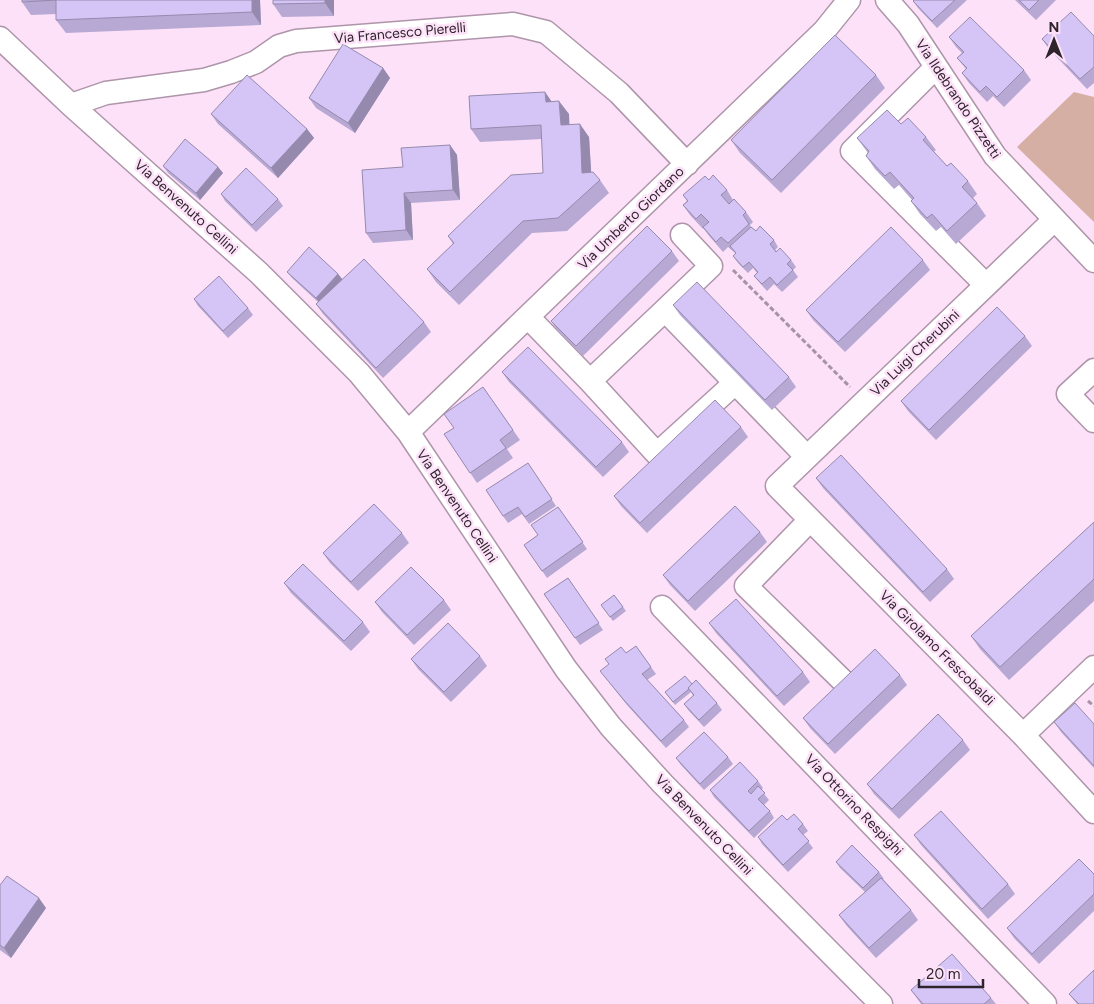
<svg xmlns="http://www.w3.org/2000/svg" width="1094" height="1004" font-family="Figtree,sans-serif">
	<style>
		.green { fill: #d5aea4 }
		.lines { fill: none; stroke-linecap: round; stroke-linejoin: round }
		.minor-casing { stroke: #ae95aa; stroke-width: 25 }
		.path { stroke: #a793a4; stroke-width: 3; stroke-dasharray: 5 2.5; stroke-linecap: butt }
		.minor { stroke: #fff; stroke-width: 22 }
		.wall { fill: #b7a9d4 }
		.shaded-wall { fill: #958aad }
		.building { fill: #d5c5f7; stroke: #958aad }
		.labels { text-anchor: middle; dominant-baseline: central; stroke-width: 5; stroke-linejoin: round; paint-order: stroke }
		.street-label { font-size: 14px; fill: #2e242c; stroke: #fde1f8 }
	</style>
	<rect width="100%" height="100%" fill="#fde1f8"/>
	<path class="green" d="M1074,92L1094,97V222L1017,147Z"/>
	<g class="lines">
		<defs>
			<path id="minor" d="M887,0L908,24L995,156L1094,261
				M0,38L71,105L259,273L359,373L408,432L566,669L611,727L663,784L881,1004
				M936,67L852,151L986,285
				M71,105L106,93L204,80L231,72L256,62L279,46L296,41L513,24L546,32L619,93L687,164
				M1054,220L777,486L1023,735L1094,812
				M665,310L711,266L682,235
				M528,317L590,381L665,310L807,457
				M1094,370L1068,394L1094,421
				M590,381L657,454L735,383
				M408,432L824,31L849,0
				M810,520L746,586L842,680
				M662,607L1045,1004
				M1023,735L1094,667"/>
		</defs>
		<use href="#minor" class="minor-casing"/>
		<path class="path" d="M733,270L850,387
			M1088,701L1094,706"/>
		<use href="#minor" class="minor"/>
	</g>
	<path class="wall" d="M22,0H260L261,25L66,33L56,20V14L31,15L22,2Z
		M334,0V16L282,17L273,4Z
		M914,0H967L937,28L918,8L913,1Z
		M1015,0H1056L1036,20Z
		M1094,36V83L1087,89L1049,49L1042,39Z
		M949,37L1024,70L1031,80L1004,107L993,96L987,102L969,83L962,73L966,69L957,58L962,53L956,47Z
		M383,68L390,78L355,133L316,108L309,98Z
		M876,75L885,88L781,193L740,153L731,140Z
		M545,92L551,101L569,114V125L589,137L591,172L600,180L609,193L567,231L532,233L459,305L436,282L427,269L453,244L448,236L543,173L542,139L480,142L471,129Z
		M211,114L307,129L314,138L278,178L218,124Z
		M901,124L926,137L936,150L933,152L947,166L968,181L977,194L973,198L977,203L986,216L956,244L941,227L936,231L920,214L911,201L912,200L899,185L894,189L875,169L866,156L868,153L857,138Z
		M450,145L457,155L460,200L411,203L413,240L373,243L366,233L403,167Z
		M163,166L218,167L223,173L200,200L168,173Z
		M709,180L727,190L733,200L746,212L753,222L750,225L751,227L756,231L774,240L778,247L775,250L791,260L796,267L793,270L798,277L782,292L774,284L767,291L759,282L754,276L757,273L753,268L748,273L738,263L733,256L736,254L735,253L728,247L723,252L710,237L703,228V229L690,215L683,205L687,201L683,195Z
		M221,194L278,199L283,206L256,232L225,201Z
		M672,251L679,261L583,356L558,331L551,321Z
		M923,260L930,270L845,352L813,320L806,310Z
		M287,272L338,274L342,279L424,322L431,332L383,378L323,314L316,304L318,302L292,278Z
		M194,299L248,308L253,315L228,338L198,306Z
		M673,305L789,377L796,387L772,410L680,315Z
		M1025,336L1032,346L936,440L908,411L901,401Z
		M502,372L622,442L629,452L603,477L509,382Z
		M483,387L520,440L507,449L513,458L477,483L444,434L454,428Z
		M741,427L748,437L647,533L621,506L614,496Z
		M528,463L556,506L529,524L522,514L508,523L503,516Z
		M816,478L947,569L954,579L930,602L823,488Z
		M558,507L587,549L547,578L524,545L538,535Z
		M1094,522V601L1009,680L980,649L971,636Z
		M760,532L767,542L695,611L670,585L663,575Z
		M402,533L409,543L358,591L330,563L323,553Z
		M568,578L603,630L580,645L544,594Z
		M284,583L363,622L370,632L351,651L291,593Z
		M614,595L626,611L613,621L601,605Z
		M444,600L451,610L414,645L382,612L375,602Z
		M709,623L803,672L810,682L784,706L716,633Z
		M636,646L656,674L647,680L684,720L689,727L666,748L627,705L600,671Z
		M480,656L487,666L451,702L418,669L411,659Z
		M900,675L907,685L835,754L810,728L803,718Z
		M692,684L717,703L722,710L704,727L689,711L684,704L693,696L691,692L675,705L665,692Z
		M1054,722L1094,724V768L1061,732Z
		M963,740L970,750L899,819L874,794L867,784Z
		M728,757L733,764L704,790L681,765L676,758Z
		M758,781L763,788L761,790L769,800L764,805L770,811L774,818L754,838L714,797L710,790Z
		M787,820L803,824L808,831L803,835L813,848L788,872L762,844L758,837Z
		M914,835L1008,884L1015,894L988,919L921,845Z
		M836,862L879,872L884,879H883L911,910L918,920L876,958L846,925L839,915L865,892L840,868Z
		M1094,874V911L1039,964L1014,938L1007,928Z
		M0,885L46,908L11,958L0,950Z
		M911,990L991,998L996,1004H921Z
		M1069,994L1094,1004H1077Z"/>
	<path class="shaded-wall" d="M252,0H260L261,25L252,12Z
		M325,0H334V16L325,3Z
		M383,68L390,78L355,133L348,123Z
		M545,92L554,105L546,102Z
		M559,101L569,114L570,138L561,125Z
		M580,124L589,137L592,185L582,173Z
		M307,129L314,138L278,178L271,168Z
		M450,145L457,155L460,200L453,190Z
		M218,167L223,173L200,200L196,193Z
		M404,193L411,203L413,240L406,230Z
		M338,274L343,280L321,305L316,298Z
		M39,898L46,908L11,958L4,948Z"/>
	<path class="building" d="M22,0H252V12L56,20V0L22,2Z
		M273,0H325V3L273,4Z
		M914,0H955L932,21L913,1Z
		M1019,0H1039L1029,10Z
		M1071,12L1094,36V67L1080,79L1042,39Z
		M970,17L1024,70L997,97L986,86L980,92L962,73L967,68L957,58L964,52L949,37Z
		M835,35L876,75L772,180L731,140Z
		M343,44L383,68L348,123L309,98Z
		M247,75L307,129L271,168L211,114Z
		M545,92L546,102L559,101L561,125L580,124L582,173L593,172L600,180L558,218L523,221L450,292L427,269L454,243L448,236L511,175L543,173L541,125L471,129L469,96Z
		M887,110L901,124L908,118L926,137L923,140L947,166L951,163L968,181L962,187L977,203L947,231L932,214L927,218L911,201L914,198L890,172L885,176L866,156L869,151L857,138Z
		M185,139L218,167L196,193L163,166Z
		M450,145L453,190L404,193L406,230L366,233L362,170L403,167L401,148Z
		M246,168L278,199L252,225L221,194Z
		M713,175L727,190L721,195L729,204L734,199L746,212L743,215L749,224L728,243L721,237L716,242L703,227L709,222L701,214L696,219L683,205L688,201L683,195L705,176L709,180Z
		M647,226L672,251L576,346L551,321Z
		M760,226L774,240L770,244L776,252L780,248L791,260L787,264L793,270L777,285L770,277L762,284L754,276L758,272L749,262L743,267L733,256L736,253L730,246L751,227L756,231Z
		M891,227L923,260L838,342L806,310Z
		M309,247L338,274L316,298L287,272Z
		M364,259L424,322L376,368L316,304Z
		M219,276L248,308L223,331L194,299Z
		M697,282L789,377L765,400L673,305Z
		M997,307L1025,336L929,430L901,401Z
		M528,347L622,442L596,467L502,372Z
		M483,387L513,430L500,440L506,448L470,473L444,434L454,428L444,414Z
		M715,400L741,427L640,523L614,496Z
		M841,455L947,569L923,592L816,478Z
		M528,463L552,499L525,517L518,507L503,516L486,490Z
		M374,504L402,533L351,582L323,553Z
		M735,506L760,532L688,601L663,575Z
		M558,507L583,542L542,571L524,545L538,535L531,525Z
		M1094,522V579L1000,667L971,636Z
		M303,564L363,622L344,641L284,583Z
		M411,567L444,600L407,635L375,602Z
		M568,578L599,623L575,638L544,594Z
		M614,595L623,607L610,617L601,605Z
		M736,599L803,672L777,696L709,623Z
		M448,623L480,656L444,692L411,659Z
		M636,646L651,667L642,674L684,720L661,741L623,699L600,671L609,664L605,659L621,647L626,653Z
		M875,649L900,675L828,744L803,718Z
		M685,676L692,684L688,688L689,689L673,702L665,692Z
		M696,680L717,703L699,720L684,704L694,695L688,688Z
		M1075,703L1094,724V766L1054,722Z
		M938,714L963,740L892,809L867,784Z
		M704,732L728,757L700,784L676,758Z
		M740,762L758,781L748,791L751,794L758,786L765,793L758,799L770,811L749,831L710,790Z
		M941,811L1008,884L982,909L914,835Z
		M794,814L803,824L798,829L809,841L783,865L758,837L782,815L787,820Z
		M852,845L879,872L863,888L836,862Z
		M1079,859L1094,874V894L1032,954L1007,928Z
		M7,876L39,898L4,948L0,945V885Z
		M881,878L911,910L869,948L839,915Z
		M952,954L991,998L984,1004H923L911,990Z
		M1094,970V1004H1079L1069,994Z"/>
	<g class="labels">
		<g class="street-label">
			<text transform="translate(400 33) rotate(-5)">Via Francesco Pierelli</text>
			<text transform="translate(958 99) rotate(56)">Via Ildebrando Pizzetti</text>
			<text transform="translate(186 207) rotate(42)">Via Benvenuto Cellini</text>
			<text transform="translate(631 218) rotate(-44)">Via Umberto Giordano</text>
			<text transform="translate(915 353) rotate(-44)">Via Luigi Cherubini</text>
			<text transform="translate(457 506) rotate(56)">Via Benvenuto Cellini</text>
			<text transform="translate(937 648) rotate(45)">Via Girolamo Frescobaldi</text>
			<text transform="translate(854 805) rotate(46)">Via Ottorino Respighi</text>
			<text transform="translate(704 825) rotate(46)">Via Benvenuto Cellini</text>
		</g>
	</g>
	<g transform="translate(1054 40)" stroke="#fde1f8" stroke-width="4" paint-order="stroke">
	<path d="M0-4L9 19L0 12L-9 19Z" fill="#2e242c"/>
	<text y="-8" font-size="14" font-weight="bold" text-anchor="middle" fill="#2e242c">N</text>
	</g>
	<path d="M919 979v8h64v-8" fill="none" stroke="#2e242c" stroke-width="2.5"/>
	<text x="926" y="979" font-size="15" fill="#2e242c" stroke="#fde1f8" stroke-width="4" paint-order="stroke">20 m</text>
</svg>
